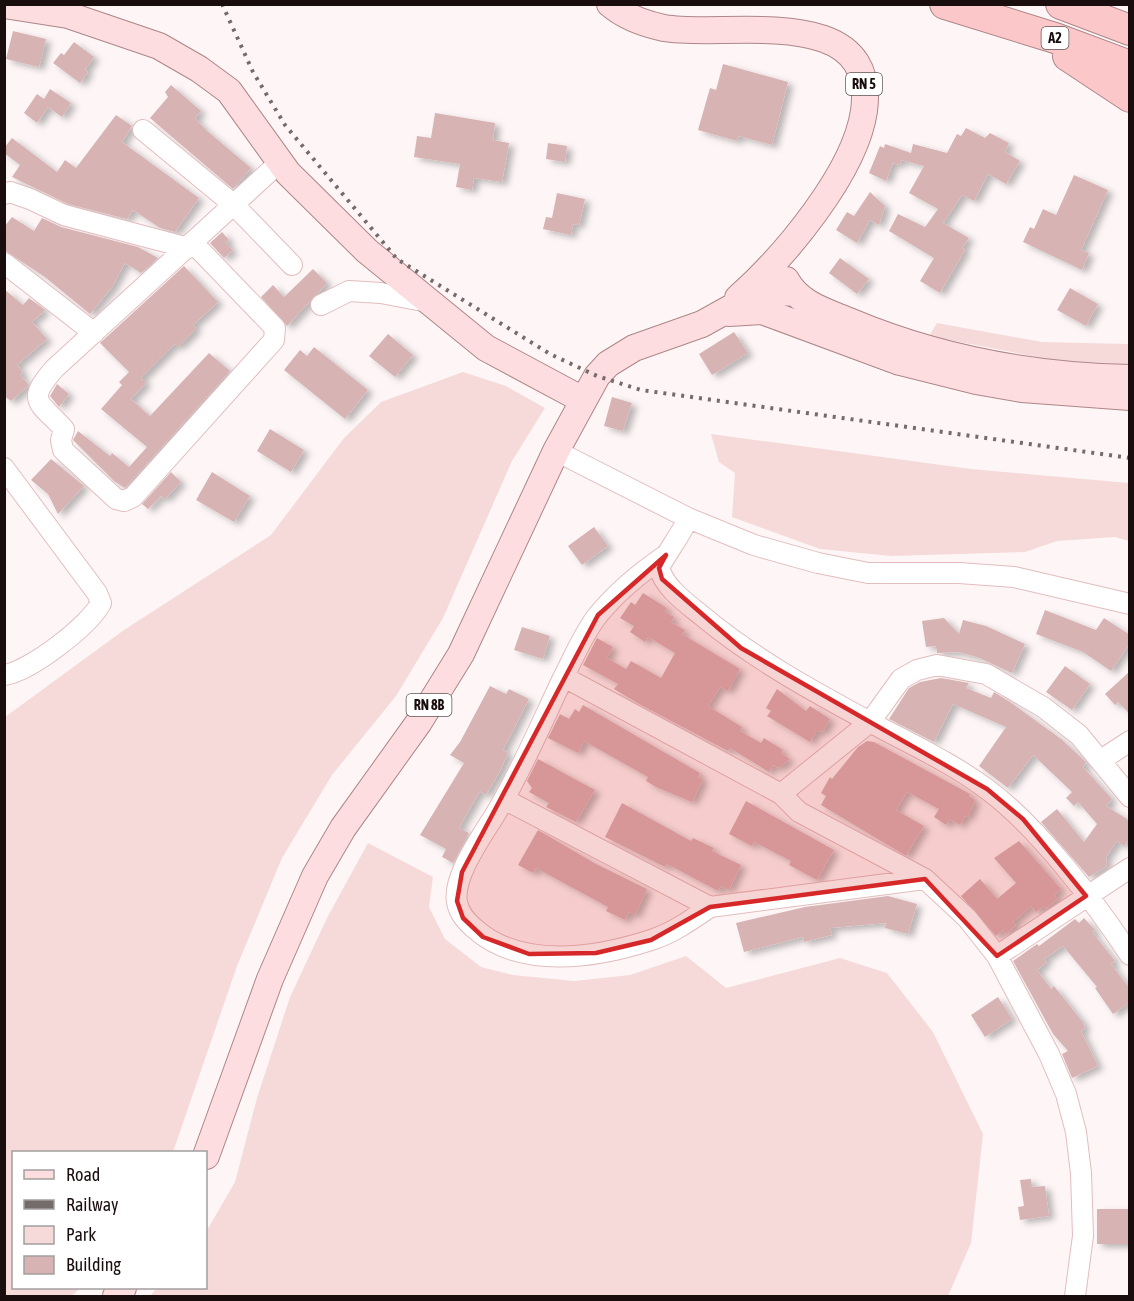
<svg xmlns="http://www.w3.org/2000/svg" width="1134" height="1301" font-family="'Asap Condensed',sans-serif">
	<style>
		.green { fill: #f6dada }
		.building { fill: #d8b3b4; filter: url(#shadow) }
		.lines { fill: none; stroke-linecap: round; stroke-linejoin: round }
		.minor-casing { stroke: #e2bdbe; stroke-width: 22 }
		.major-casing { stroke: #ad8688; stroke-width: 28 }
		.highway-casing { stroke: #ad8688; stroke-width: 32 }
		.minor { stroke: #fff; stroke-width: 20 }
		.major { stroke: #fddddf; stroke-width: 26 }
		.highway { stroke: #fcc7c9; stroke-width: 30 }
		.rail { stroke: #766b6b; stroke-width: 4; stroke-dasharray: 3 6; stroke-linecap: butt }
		.marked { fill: #d62828; fill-opacity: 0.2; stroke: #d62828; stroke-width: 4.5; stroke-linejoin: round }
		.labels { text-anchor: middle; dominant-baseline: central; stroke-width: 6; stroke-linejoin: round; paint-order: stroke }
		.shield { fill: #fff; stroke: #5f5656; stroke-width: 1.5 }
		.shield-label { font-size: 14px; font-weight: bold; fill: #1a0d0e }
	</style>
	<defs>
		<filter id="shadow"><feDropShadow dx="5.5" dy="3.5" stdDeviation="3" flood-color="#0004"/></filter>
	</defs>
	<rect width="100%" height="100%" fill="#fef6f6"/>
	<path class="green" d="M937,323L1042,342L1129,344V365L1052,360L929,336Z
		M463,372L506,386L545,408L512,461L443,618L396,696L332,775L282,858L237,966L173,1152H14V1288H80L72,1296H5V717L124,630L271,535L344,438L381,402Z
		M711,434L971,469L1129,483V541L1115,537L1057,541L1025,552L891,556L820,549L732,517L735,473L719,462Z
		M368,843L433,877L429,907L445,939L481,967L513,975L574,981L630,975L686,956L726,988L840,958L887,973L933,1032L983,1134L971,1243L948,1296H150L157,1288H206V1232L235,1182L257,1098L290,997L328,916Z"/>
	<path class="building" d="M13,31L46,39L39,67L6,59Z
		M74,42L94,57L85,70L88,72L80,83L53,63L61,53L64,55Z
		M723,64L788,82L772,145L739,136L737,141L698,130L710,88L716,90Z
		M171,85L201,111L195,118L206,130L251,168L233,189L150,118L168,97L165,92Z
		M50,89L71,103L62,117L48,107L37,123L24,113L37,94L44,99Z
		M435,113L495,123L493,140L509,143L502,182L474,178L472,190L456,187L460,164L414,157L417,136L431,138Z
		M116,115L132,126L122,142L199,198L175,232L160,228L133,210L127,219L68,204L12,177L20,165L4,153V148L12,138L57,172L65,160L76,168Z
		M966,128L985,138L990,133L1009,143L1005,152L1020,161L1006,184L988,174L974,201L962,195L943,223L969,238L962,248L965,250L940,293L920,281L934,258L889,231L898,214L925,227L938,209L909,193L924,166L901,160L900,165L893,163L886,181L869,173L880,146L884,148L885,144L911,153L913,144L947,153L957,134L961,136Z
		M548,143L567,146L565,162L546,159Z
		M1074,175L1108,190L1081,250L1089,253L1082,270L1023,242L1030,227L1034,229L1043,209L1056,215Z
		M870,192L885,206L879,225L870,220L857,243L836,230L847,212L854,216Z
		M557,193L585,199L579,225L573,224L571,235L543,229L546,217L552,218Z
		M12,217L34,231L42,218L61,227L138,247L158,258L141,273L125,263L112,287L90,314L45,277L4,250V227Z
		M222,232L229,240L226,243L233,250L224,258L210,243Z
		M840,258L869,279L857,294L829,273Z
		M184,266L218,302L193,325L196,329L178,347L175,344L141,378L146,383L131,399L150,416L209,353L230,371L125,488L114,481L73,440L78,431L110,456L112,453L129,467L147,447L101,409L122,385L119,382L129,372L100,343Z
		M313,269L327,283L287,326L261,297L273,285L284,297Z
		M1070,288L1098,304L1086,326L1057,310Z
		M4,289L23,305L29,298L45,310L32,322L47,339L17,365L23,373L20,375L29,385L11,401L4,396Z
		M734,332L748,353L712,375L699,354Z
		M388,334L413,355L395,377L369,356Z
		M314,347L368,390L345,419L284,370L300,350L307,356Z
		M57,384L69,394L59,407L50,396Z
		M612,397L632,403L623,431L604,426Z
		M270,429L304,450L291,472L257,451Z
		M51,459L84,486L58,514L48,494L31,480Z
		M171,472L181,482L165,499L161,496L148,509L142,504Z
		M212,472L250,496L234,522L196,500Z
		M594,527L608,546L582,565L568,546Z
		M643,593L667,608L665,612L674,617L671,622L685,630L682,634L740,669L728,691L720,687L708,706L742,727L740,731L761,743L764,738L783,750L781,753L790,759L778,768L773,765L769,772L730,748L728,751L641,705L614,689L618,684L583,665L597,638L613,647L607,658L626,669L631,661L661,678L675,653L648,637L645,642L630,632L634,626L620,618L631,602L635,605Z
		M1045,610L1096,630L1104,618L1130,635V643L1111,671L1083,652L1036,634Z
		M944,618L959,634L963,620L986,626L1025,644L1012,673L977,657L958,652L937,653L936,646L926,647L922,621Z
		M522,627L550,636L543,659L514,650Z
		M1065,666L1090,684L1072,710L1046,692Z
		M1130,671V714L1118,702L1115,705L1105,694Z
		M941,678L969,683L966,688L991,698L994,692L1010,702L1061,739L1086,762L1083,767L1112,799L1106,806L1127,819L1130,825V838L1124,846L1117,841L1106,857L1107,866L1089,877L1041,822L1057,809L1084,842L1097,824L1078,802L1074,806L1066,798L1072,792L1033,755L1008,788L979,766L1006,727L953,704L934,742L889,719L909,688L920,682Z
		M490,686L506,694L509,689L529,699L503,750L508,753L500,771L486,795L480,791L459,828L469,833L453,863L442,857L446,849L420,835L464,763L450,755L460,742Z
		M777,689L806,711L810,706L830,719L823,731L816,732L810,742L767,716L771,711L766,708Z
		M583,705L700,773L698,777L703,779L692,802L656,787L646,781L648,777L584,741L578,753L548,738L560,714L569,719L575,709L579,712Z
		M867,741L874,742L970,794L969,796L975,800L968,817L965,816L960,825L950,819L946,825L934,817L939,809L907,792L896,810L924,826L906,856L821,805L826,796L821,793L830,777L832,779L858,747Z
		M538,759L595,790L576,822L546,807L549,803L529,792L532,788L527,781Z
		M746,801L834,850L817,880L789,865L791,861L754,842L752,846L729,834Z
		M622,803L691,841L693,838L714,848L712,851L741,865L729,890L721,886L718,891L667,864L665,867L605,837Z
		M538,830L596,864L647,889L635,915L629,912L625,920L606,911L608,907L536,868L533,873L518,865Z
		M1019,841L1061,889L1054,895L1058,899L1046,908L1044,906L1036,912L1031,906L1013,922L1016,925L1006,934L1003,930L996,936L961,896L980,879L997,899L1016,883L994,858Z
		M888,896L917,904L908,934L885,928L886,923L830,928L832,935L804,942L803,937L744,952L736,923L805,907Z
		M1084,918L1095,930L1092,932L1115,961L1111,964L1130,989V1002L1113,1014L1095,988L1097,987L1063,946L1044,959L1047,962L1037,970L1051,989L1054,986L1082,1021L1085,1028L1081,1031L1098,1066L1072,1078L1062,1054L1068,1051L1053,1034L1013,961L1037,944L1039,946L1075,919L1079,923Z
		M998,997L1012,1019L985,1037L971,1015Z
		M1031,1179L1032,1187L1045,1186L1049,1216L1020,1220L1018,1207L1024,1206L1020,1180Z
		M1097,1209H1129V1244H1097Z"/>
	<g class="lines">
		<defs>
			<path id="minor" d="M143,130L234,205L292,265
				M4,194L10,192L30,199L64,215L188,248
				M193,243L275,328L274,340L133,497L124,501L116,499L63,450L61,440L64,429C38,401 26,402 54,369L280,162
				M4,263L94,333
				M321,305L349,291L381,293L428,302
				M556,451L688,518L754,545L818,563L868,573H959L1014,577L1130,604
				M4,468L97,593L101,603C89,626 29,672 4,675
				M688,518C680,537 668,550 659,568C665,588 685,602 701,615C756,661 818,694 881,728C917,747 955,765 988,790C1038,827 1095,902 1130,955
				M666,555C641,572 617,592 598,615C583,634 574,657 563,678C542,722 523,767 499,808C486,831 452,875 457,902C459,913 465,920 474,928C520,970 596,958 651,940C673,933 691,920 710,907
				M564,677L781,794L799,812L925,879L967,918L997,956L1049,1054L1066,1094L1076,1132L1081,1173L1083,1236L1075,1296
				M1101,760L1130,741
				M781,794L870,722L901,679L917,670L937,665L986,674L1043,707L1079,735L1130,797
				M504,799L710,907L925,879
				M997,956L1130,868"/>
			<path id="major" d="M610,4C625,17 645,24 664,28C726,39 879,0 864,111C855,173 784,257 738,298
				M4,5L68,15L159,46L199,69L229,91L288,173L367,251L486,348L583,400
				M786,280C799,304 825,311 849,321C939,359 1033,376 1130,378
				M729,313L762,311L900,362L976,381L1022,389L1130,397
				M206,1156L270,979L315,876L343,828L419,722L461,654L556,451L597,376L608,364L634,348L702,324L754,295L769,291L795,293
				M116,1296L123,1288"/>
			<path id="highway" d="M945,4L1055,38L1130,66
				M1061,4L1130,30
				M1068,56L1130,97"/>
		</defs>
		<use href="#minor" class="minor-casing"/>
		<use href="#major" class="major-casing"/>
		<use href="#highway" class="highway-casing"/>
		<use href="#minor" class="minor"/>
		<use href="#major" class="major"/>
		<use href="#highway" class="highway"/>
		<path class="rail" d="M222,4L253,72L285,125L397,259L550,354L597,376L641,390L1130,458"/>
	</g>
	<path class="marked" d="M666,555L659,568L662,579L741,648L987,789L1023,819L1086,896L997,956L925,879L710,907L651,940L596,953L529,954L483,937L463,918L457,901L462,872L598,615Z"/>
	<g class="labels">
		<g class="shield">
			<rect x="1041.5" y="27" width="27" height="22" rx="4.5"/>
			<rect x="846" y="73" width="36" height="22" rx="4.5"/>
			<rect x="406.5" y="694" width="45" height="22" rx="4.5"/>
		</g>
		<g class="shield-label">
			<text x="1055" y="38">A2</text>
			<text x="864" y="84">RN 5</text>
			<text x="429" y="705">RN 8B</text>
		</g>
	</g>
	<rect width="1134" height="1301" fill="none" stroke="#1a0d0e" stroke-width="12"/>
	<rect x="12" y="1151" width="195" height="138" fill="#ffffff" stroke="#a39e9f" stroke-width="1.5"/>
	<rect x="24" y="1170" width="30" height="9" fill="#fddddf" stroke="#a39e9f" stroke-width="1.5"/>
	<text x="66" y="1181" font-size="18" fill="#1a0d0e">Road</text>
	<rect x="24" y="1200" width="30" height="9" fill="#766b6b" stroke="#a39e9f" stroke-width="1.5"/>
	<text x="66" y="1211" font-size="18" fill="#1a0d0e">Railway</text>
	<rect x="24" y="1226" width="30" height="18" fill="#f6dada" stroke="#a39e9f" stroke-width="1.5"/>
	<text x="66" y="1241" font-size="18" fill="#1a0d0e">Park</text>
	<rect x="24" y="1256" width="30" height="18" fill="#d8b3b4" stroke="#a39e9f" stroke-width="1.5"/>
	<text x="66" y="1271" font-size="18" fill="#1a0d0e">Building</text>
</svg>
